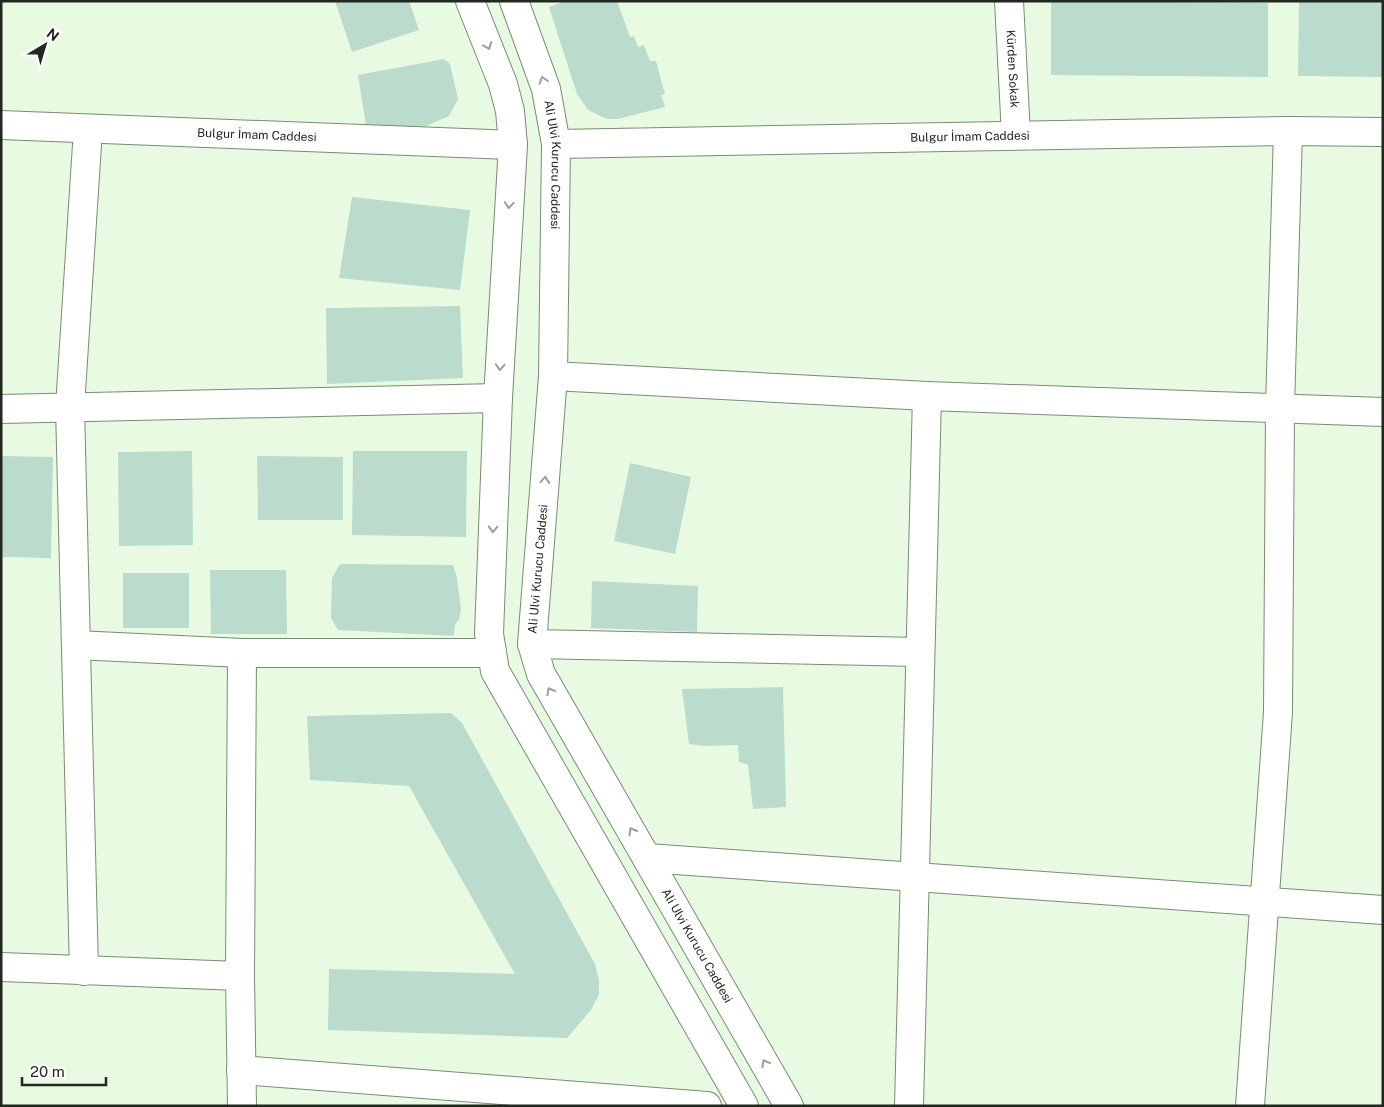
<svg xmlns="http://www.w3.org/2000/svg" width="1384" height="1107" font-family="'Public Sans',sans-serif">
	<style>
		.building { fill: #bbdbcd }
		.lines { fill: none; stroke-linecap: round; stroke-linejoin: round }
		.minor-casing { stroke: #7a8b75; stroke-width: 30 }
		.tertiary-casing { stroke: #7a8b75; stroke-width: 30 }
		.secondary-casing { stroke: #7a8b75; stroke-width: 30 }
		.minor { stroke: #fff; stroke-width: 28 }
		.tertiary { stroke: #fff; stroke-width: 28 }
		.secondary { stroke: #fff; stroke-width: 28 }
		.oneway { stroke: #9b9e9a }
		.labels { text-anchor: middle; dominant-baseline: central; stroke-width: 4; stroke-linejoin: round; paint-order: stroke }
		.street-label { font-size: 12px; fill: #21281f; stroke: #fff }
	</style>
	<rect width="100%" height="100%" fill="#e8fbe2"/>
	<path class="building" d="M335,1H409L419,30L352,52Z
		M565,1H617L630,37L634,36L638,47L644,45L650,61H656L665,94L661,95L665,107L618,119H607L596,114L588,110L577,94L549,7Z
		M1051,1L1268,3V77L1051,75Z
		M1299,1H1383V77L1298,76Z
		M444,59L450,64L458,99L449,116L424,127L366,125L358,75Z
		M352,197L470,210L460,290L339,278Z
		M460,306L463,378L327,384L326,308Z
		M192,451L193,545L119,546L118,452Z
		M353,451H467L466,537L352,535Z
		M1,456L53,457L51,558L1,557Z
		M257,456L343,457V520H258Z
		M630,463L691,477L675,554L614,541Z
		M340,564L453,565L457,578L461,609L459,620L455,624L454,636L338,630L331,618L332,578Z
		M210,570H286L287,634H211Z
		M123,573H189V628H123Z
		M592,581L698,586L697,632L591,628Z
		M783,687L786,807L753,809L748,765L739,762L738,745L705,746L689,744L682,689Z
		M451,713L462,723L595,964L599,980V994L591,1010L567,1038L328,1030L329,969L515,974L409,786L310,780L307,716Z"/>
	<g class="lines">
		<defs>
			<g id="minor">
				<path id="s1" d="M1009,1L1016,135"/>
				<path id="s2" d="M1,125L513,145"/>
				<path d="M553,376L927,396L1383,412"/>
				<path d="M1,409L498,398"/>
				<path d="M532,644L920,652"/>
				<path d="M76,645L242,653H492"/>
				<path d="M647,858L1383,910"/>
				<path d="M1,967L240,976"/>
				<path d="M84,971L70,407L88,129"/>
				<path d="M241,1070L707,1106"/>
				<path d="M242,1106L240,976L242,653"/>
				<path d="M909,1106L927,396"/>
				<path d="M1250,1106L1278,712L1280,408L1288,131"/>
			</g>
			<g id="tertiary">
				<path id="s3" d="M556,144L1288,131L1383,132"/>
			</g>
			<g id="secondary">
				<path d="M470,1L503,84L510,111L513,145L498,398L489,634L495,671L744,1106"/>
				<path id="s4" d="M514,1L546,89L556,144L553,376L532,644L541,674L789,1106"/>
			</g>
		</defs>
		<use href="#minor" class="minor-casing"/>
		<use href="#tertiary" class="tertiary-casing"/>
		<use href="#secondary" class="secondary-casing"/>
		<use href="#minor" class="minor"/>
		<use href="#tertiary" class="tertiary"/>
		<use href="#secondary" class="secondary"/>
	</g>
	<defs><path id="oneway-chevron" d="M-2-3.5L2.5 0L-2 3.5" fill="none" stroke-width="1.6" stroke-linecap="round" stroke-linejoin="round" transform="scale(1.25)"/></defs>
	<g class="oneway">
		<use href="#oneway-chevron" transform="translate(488 46) rotate(68)"/>
		<use href="#oneway-chevron" transform="translate(543 80) rotate(-108)"/>
		<use href="#oneway-chevron" transform="translate(509 205) rotate(94)"/>
		<use href="#oneway-chevron" transform="translate(500 367) rotate(94)"/>
		<use href="#oneway-chevron" transform="translate(545 480) rotate(-85)"/>
		<use href="#oneway-chevron" transform="translate(493 529) rotate(92)"/>
		<use href="#oneway-chevron" transform="translate(550 691) rotate(-120)"/>
		<use href="#oneway-chevron" transform="translate(632 831) rotate(-120)"/>
		<use href="#oneway-chevron" transform="translate(765 1063) rotate(-119)"/>
	</g>
	<g class="labels">
		<g class="street-label">
			<text stroke="none"><textPath href="#s1" startOffset="68">Kürden Sokak</textPath></text>
			<text stroke="none"><textPath href="#s2" startOffset="256">Bulgur İmam Caddesi</textPath></text>
			<text stroke="none"><textPath href="#s3" startOffset="414">Bulgur İmam Caddesi</textPath></text>
			<text stroke="none"><textPath href="#s4" startOffset="170">Ali Ulvi Kurucu Caddesi</textPath></text>
			<text transform="translate(538 569) rotate(-85)">Ali Ulvi Kurucu Caddesi</text>
			<text stroke="none"><textPath href="#s4" startOffset="995">Ali Ulvi Kurucu Caddesi</textPath></text>
		</g>
	</g>
	<rect width="1384" height="1107" fill="none" stroke="#21281f" stroke-width="5"/>
	<g transform="translate(45 45) rotate(38)" stroke="#ffffff" stroke-width="4" paint-order="stroke">
	<path d="M0-4L9 19L0 12L-9 19Z" fill="#21281f"/>
	<text y="-8" font-size="14" font-weight="bold" text-anchor="middle" fill="#21281f">N</text>
	</g>
	<path d="M22 1077v8h84v-8" fill="none" stroke="#21281f" stroke-width="2.5"/>
	<text x="30" y="1077" font-size="15" fill="#21281f" stroke="#ffffff" stroke-width="4" paint-order="stroke">20 m</text>
</svg>
